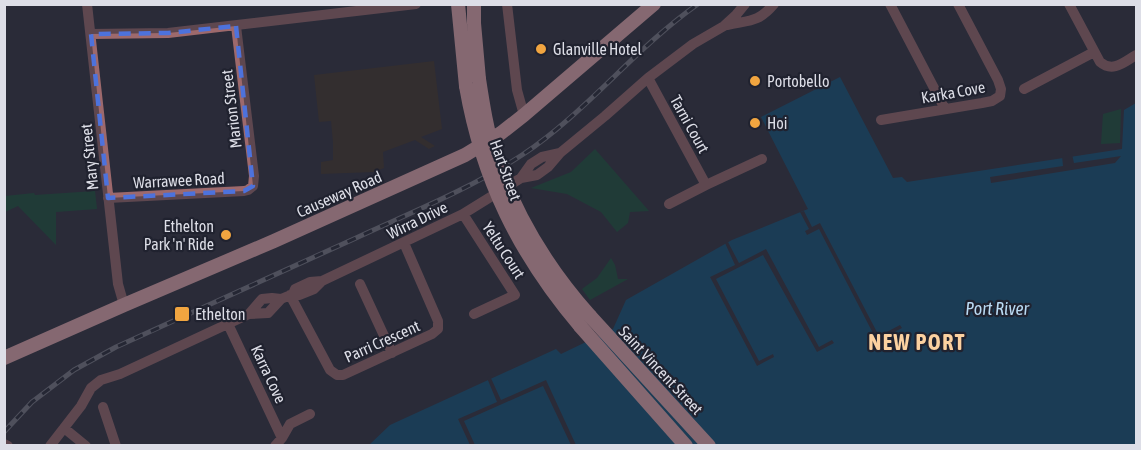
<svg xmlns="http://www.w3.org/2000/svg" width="1141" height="450" font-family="'Asap Condensed',sans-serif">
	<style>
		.industrial { fill: #3f3124 }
		.green { fill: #154f37 }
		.water { fill: #0b5178 }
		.pier { fill: #2a2b39 }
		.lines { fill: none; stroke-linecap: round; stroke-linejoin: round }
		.minor { stroke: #9d696c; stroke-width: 10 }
		.major { stroke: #f4b2b6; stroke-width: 14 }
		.rail-casing { stroke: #7c7d88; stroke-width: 5 }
		.rail { stroke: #20222f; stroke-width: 3; stroke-dasharray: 9; stroke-linecap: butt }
		.major-bridge { stroke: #f4b2b6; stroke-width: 14 }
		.marked { fill: none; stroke: #4d72dc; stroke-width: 4.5; stroke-dasharray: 12 8; stroke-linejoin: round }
		.poi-dot { fill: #f1a540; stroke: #20222f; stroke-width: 2 }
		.labels { text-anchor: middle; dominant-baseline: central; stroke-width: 4.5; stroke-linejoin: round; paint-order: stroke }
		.poi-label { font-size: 16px; fill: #dddee7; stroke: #20222f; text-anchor: start }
		.street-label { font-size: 16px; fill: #dddee7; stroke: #20222f }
		.water-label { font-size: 18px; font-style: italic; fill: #badaf3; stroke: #20222f }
		.district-label { font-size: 22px; font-weight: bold; letter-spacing: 1.5px; fill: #fcd1a0; stroke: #20222f }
	</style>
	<rect width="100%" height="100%" fill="#2a2b39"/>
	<path class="industrial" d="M434,61L442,129L421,137L435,146L429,149L415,140L383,152L384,168L374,172L321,174V162L333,160V143L331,121L319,122L314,75Z"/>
	<path class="green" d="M1121,109L1120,143L1101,144L1103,114Z
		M595,149L649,211L630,212L628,223L617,232L601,212L567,194L531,188L571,172Z
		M95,191L97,209L56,212V245L18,206L5,212V196L34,193L35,195Z
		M611,258L615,265L618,279H628L590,300L582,289L597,278Z"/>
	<path class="water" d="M840,77L893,178L902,177L907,182L1122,149L1124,110L1136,103V445L368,446L390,425L556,349L561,354L613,329L626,300L732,240L808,209L761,117Z"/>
	<path class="pier" d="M1072,154L1074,163L1121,156L1115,163L991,183L990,177L1063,166L1062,156Z
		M804,211L812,227L820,223L879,336L900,325L902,328L877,341L819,229L807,235L805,231L809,229L800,212Z
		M728,242L739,263L766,249L819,347L832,340L834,343L817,352L763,255L716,279L759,361L773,354L774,357L757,366L710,277L735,265L725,243Z
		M490,376L501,400L546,380L576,445H571L543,386L464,421L475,445H470L458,419L497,402L487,378Z"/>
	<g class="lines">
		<path class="minor" d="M87,4L118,284L124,305
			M507,4L517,90L524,115
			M890,4L945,109
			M1069,4L1100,62C1113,73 1124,62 1136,55
			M727,25C749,20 758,23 774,4
			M91,34L168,33L416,4
			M648,78L706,185
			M1024,89L1094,52
			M881,120L982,103L992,101L1000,96L1001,89L998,80L958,4
			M521,178L537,175L548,167L560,153L605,116L648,78L693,44L724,26L736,15L745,4
			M108,198L244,191L248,190L253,186L254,176L236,26
			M669,204L706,185L762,159
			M463,214L515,295L474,314
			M360,284L392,353
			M293,294L295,289L310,282L322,281
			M290,295L330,370L337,375H343L432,334L438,329V321L404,243
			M249,314L268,313L281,299
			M228,324L282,438L275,446
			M103,407L116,446
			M64,428L86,446
			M282,438L290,424L310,414
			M4,444L8,446
			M50,446L81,406L91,388L101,380L120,374L249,314L262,299L272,298L281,299L293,294L299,295L314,289L322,281L463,214L521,178L531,164L542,157L560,153"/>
		<path class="major" d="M458,4L466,86
			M474,4V23L479,79
			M590,316L709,446
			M580,326L686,446
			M4,358L124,305L274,241L465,155L501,133L524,115L654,4"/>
		<defs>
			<path id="rail" d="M4,432L32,402L74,370L116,347C196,311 276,274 356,238C412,212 470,189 522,155C587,112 634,49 698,4"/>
		</defs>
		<use href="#rail" class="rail-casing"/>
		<use href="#rail" class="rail"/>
		<path class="major-bridge" d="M479,79C483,105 487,131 495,155C515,215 549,270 590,316
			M466,86C482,179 519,254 580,326"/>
	</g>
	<path d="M0 0H1141V450H0ZM236,26L253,186L244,191L108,198L91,34L168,33Z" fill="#2a2b39" fill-opacity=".55" fill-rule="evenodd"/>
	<path class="marked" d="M236,26L253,186L244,191L108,198L91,34L168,33Z"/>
	<g class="poi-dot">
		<circle cx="541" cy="49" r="6"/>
		<circle cx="755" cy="81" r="6"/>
		<circle cx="755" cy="123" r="6"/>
		<circle cx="226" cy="235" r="6"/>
		<rect x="174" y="306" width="16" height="16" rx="3"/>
	</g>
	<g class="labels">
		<g class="poi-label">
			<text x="553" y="49">Glanville Hotel</text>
			<text x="767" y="81">Portobello</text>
			<text x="767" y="123">Hoi</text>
			<text x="214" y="226" text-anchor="end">Ethelton<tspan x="214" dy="18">Park 'n' Ride</tspan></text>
			<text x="195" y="314">Ethelton</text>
		</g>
		<g class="street-label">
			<text transform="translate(953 92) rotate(-10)">Karka Cove</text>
			<text transform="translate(231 109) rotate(-97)">Marion Street</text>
			<text transform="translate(690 124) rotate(61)">Tarni Court</text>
			<text transform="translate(89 157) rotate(-96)">Mary Street</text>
			<text transform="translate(506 170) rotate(70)">Hart Street</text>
			<text transform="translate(179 180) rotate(-3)">Warrawee Road</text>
			<text transform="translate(339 194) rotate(-24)">Causeway Road</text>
			<text transform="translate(417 220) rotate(-26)">Wirra Drive</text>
			<text transform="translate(504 250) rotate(57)">Yeltu Court</text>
			<text transform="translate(382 341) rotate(-24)">Parri Crescent</text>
			<text transform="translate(661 370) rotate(47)">Saint Vincent Street</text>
			<text transform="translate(269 374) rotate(65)">Karra Cove</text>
		</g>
		<g class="water-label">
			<text x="997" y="308">Port River</text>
		</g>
		<g class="district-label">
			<text x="917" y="342">NEW PORT</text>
		</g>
	</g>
	<rect width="1141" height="450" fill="none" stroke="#dddee7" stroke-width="12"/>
</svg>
